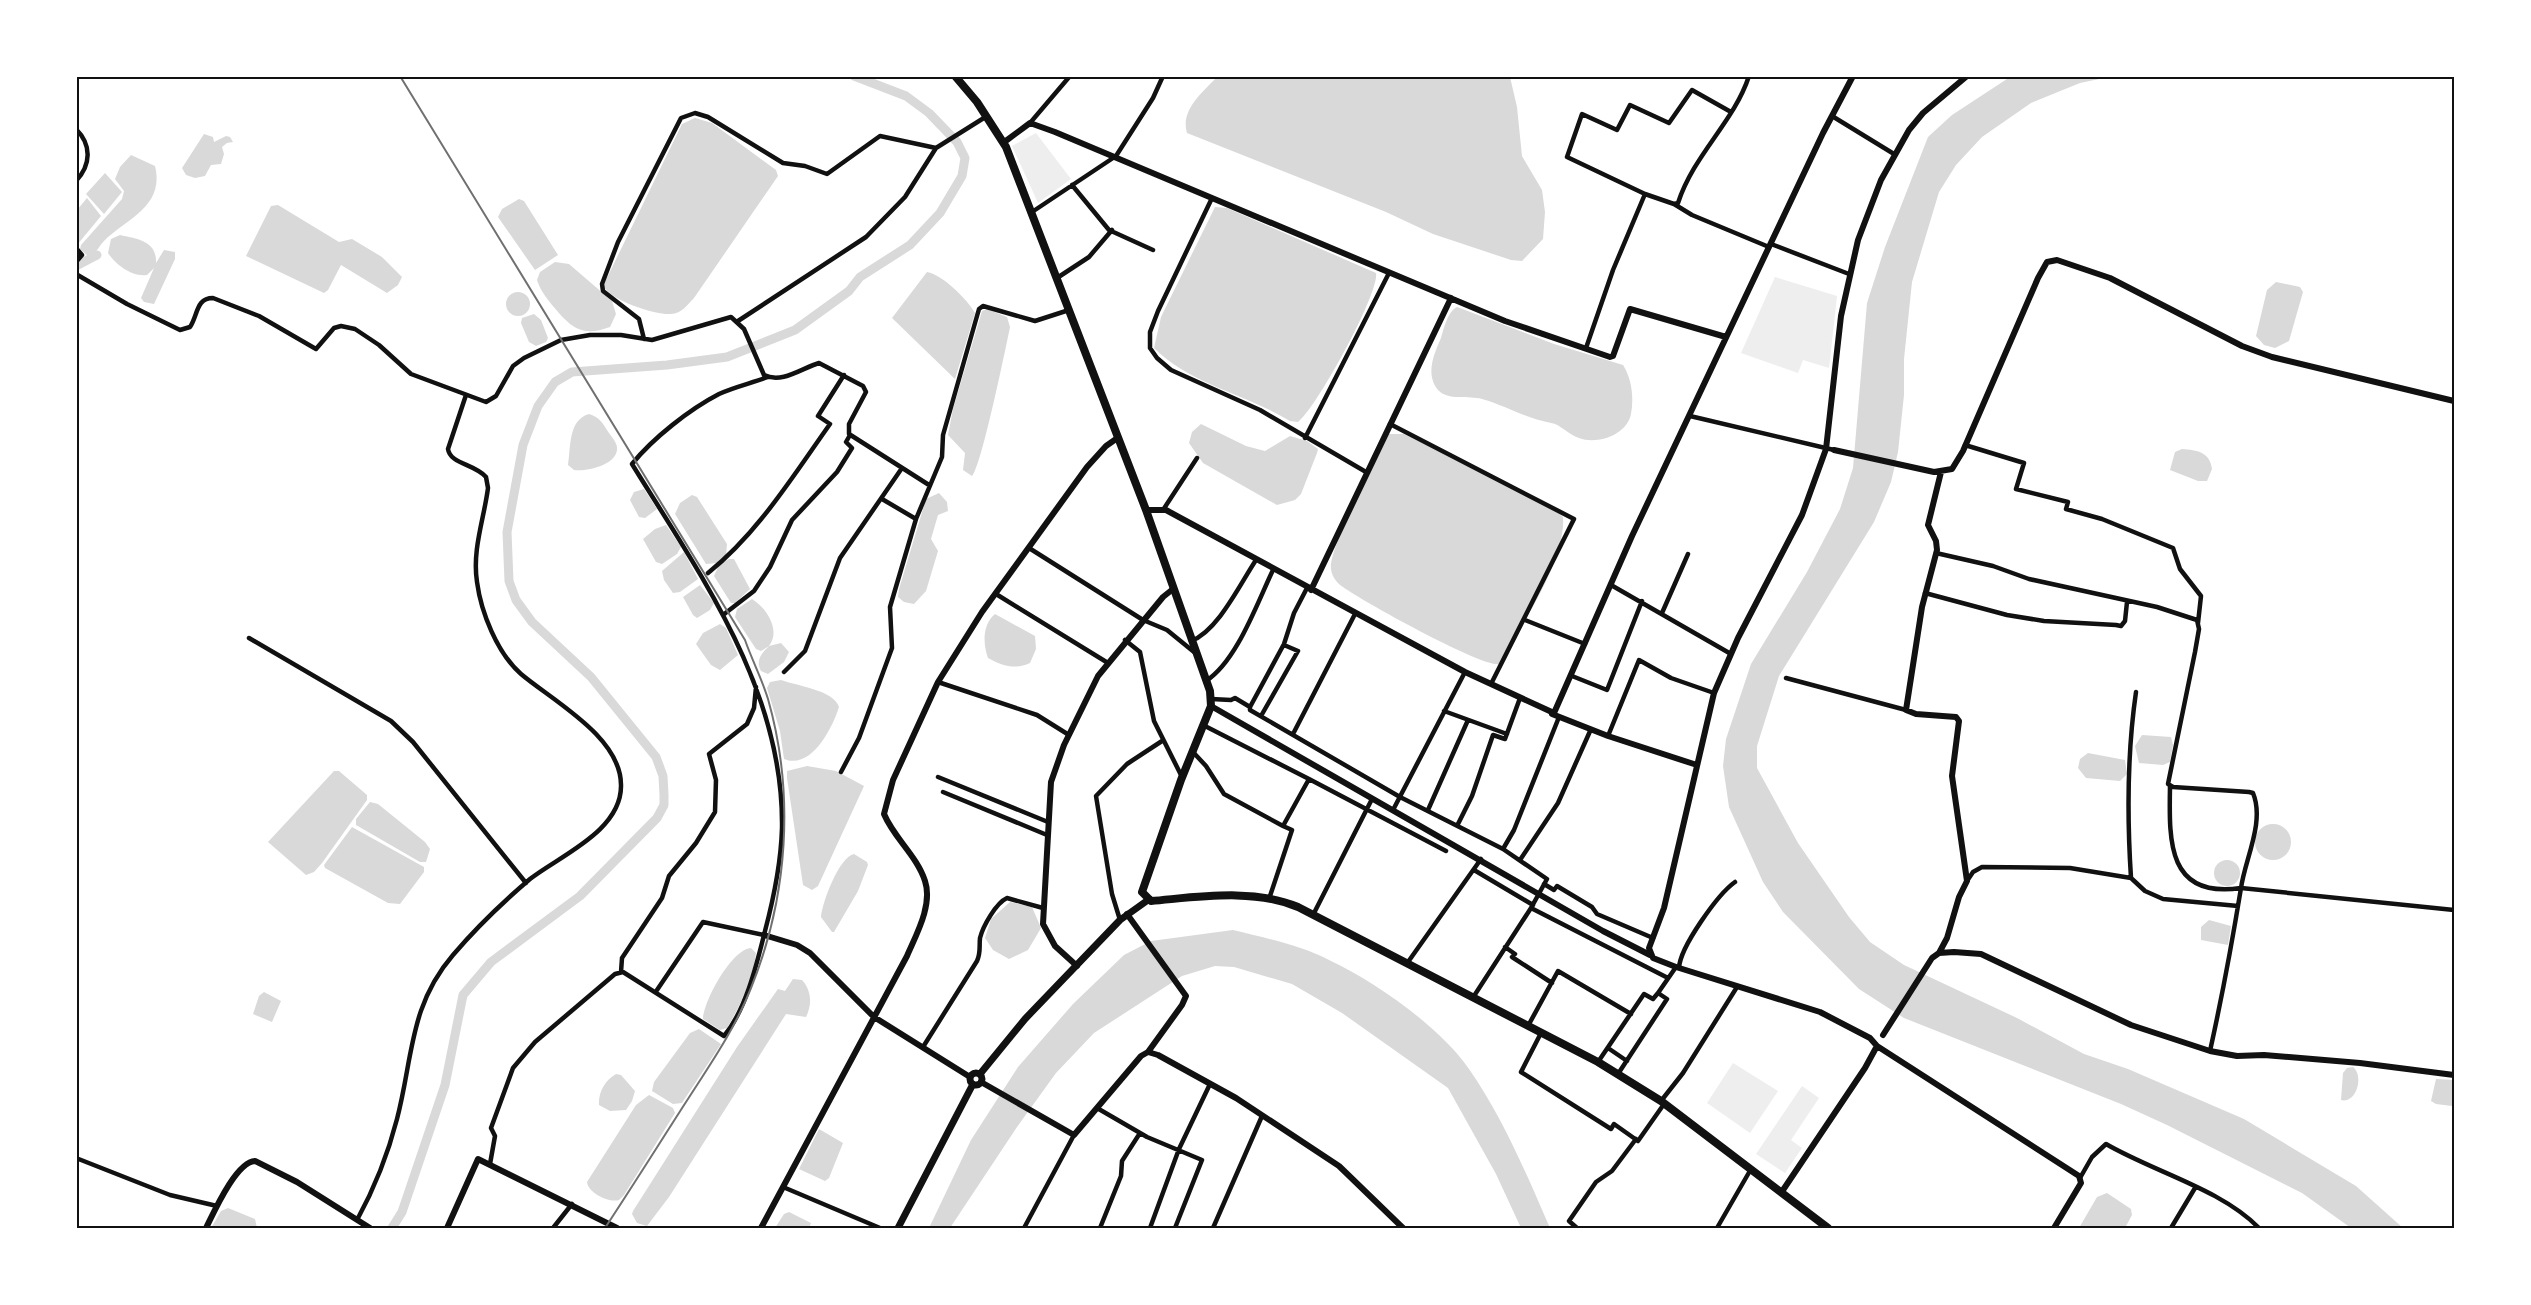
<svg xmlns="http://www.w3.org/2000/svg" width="2531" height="1305" font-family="Spectral,serif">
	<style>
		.green { fill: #eee }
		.water { fill: #d9d9d9 }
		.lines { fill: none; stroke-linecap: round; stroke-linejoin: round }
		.canal { stroke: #d9d9d9; stroke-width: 9 }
		.minor { stroke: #111; stroke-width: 4.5 }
		.tertiary { stroke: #111; stroke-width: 6 }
		.secondary { stroke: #111; stroke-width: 7 }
		.primary { stroke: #111; stroke-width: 8 }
		.rail { stroke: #707070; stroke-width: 2 }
		.neatline { fill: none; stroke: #111; stroke-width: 2 }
	</style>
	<rect width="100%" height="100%" fill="#fff"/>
	<path class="green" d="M1036,133L1071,179L1038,203L1012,146Z
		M1775,277L1837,296L1829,368L1803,360L1798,373L1741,353Z
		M1733,1063L1778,1091L1750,1133L1707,1103Z
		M1802,1086L1819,1098L1791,1140L1802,1148L1785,1173L1756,1154Z"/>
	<path class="water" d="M1217,77H1510L1517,107L1522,156L1542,190L1545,212L1543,239L1522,261L1511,260L1433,234L1386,212L1187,133C1180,110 1203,92 1217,77Z
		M2010,77H2109L2080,83L2031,103L1982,137L1956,165L1939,192L1912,282L1904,359V395L1898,452L1891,482L1874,522L1779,676L1757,746V768L1798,843L1849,917L1870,942L1904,965L2017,1018L2084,1054L2128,1069L2244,1119L2356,1186L2403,1228H2351L2302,1193L2167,1125L2121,1104L1904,1018L1859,989L1783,912L1763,882L1729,807L1723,766L1726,739L1751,664L1807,572L1840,509L1853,468L1867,303L1885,247L1928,137L1952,115Z
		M695,118L712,123L776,170L778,176L694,298C687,305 681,314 671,314C655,315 612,301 603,286L682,124Z
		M204,134L213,137L214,142L226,136L230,137L233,142L227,143L222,147L224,154L221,164L211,165L205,176L195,178L186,175L182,168Z
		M131,155L155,166C165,207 126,219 104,241C100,245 97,251 92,256H88L80,249L81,245L122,199L124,191L115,179L120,167Z
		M105,173L122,192L104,214L86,194Z
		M87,198L101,216L77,245V210Z
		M519,199L524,201L558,255L535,270L498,217L502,209Z
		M278,205L339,242L352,239L382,257L402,277L398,285L387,293L341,265L328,290L324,293L246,256L271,206Z
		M1215,207L1227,208L1376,273C1380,292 1316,409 1298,422L1290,421C1246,394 1191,385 1154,348L1161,317Z
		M120,235C138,239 157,241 156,263L164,250L175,252V259L154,304L144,302L141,298L154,268L147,275C132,277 116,265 108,253L111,239Z
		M555,262L569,264L612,301L616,314L610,327C580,338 570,326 552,305C546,297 540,290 537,280L540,272Z
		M927,272C943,275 967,299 975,313L955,379L892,318Z
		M2276,282L2300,287L2303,292L2289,341L2275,348L2264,345L2256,336L2267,290Z
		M506 304a12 12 0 1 1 24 0a12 12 0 1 1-24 0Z
		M1457,307L1554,344L1623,365C1632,379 1634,398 1631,414C1627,435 1597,445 1579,438C1569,435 1560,424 1551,423C1524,418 1507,406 1482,399C1469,395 1448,401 1438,390C1425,374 1434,354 1441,338C1444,328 1448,311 1457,307Z
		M987,309L1007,317L1010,327C1006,347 981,468 972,476L963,470L965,453L948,435L953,409L982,311Z
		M534,314L541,320L548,338L546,342L536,346L529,342L521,323L522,318Z
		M589,414C599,417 602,422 607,430C610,435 616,441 617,447C619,465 586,472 574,470L568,465C571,447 568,420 589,414Z
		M1201,424L1246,446L1265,451L1290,436L1307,441L1318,449L1317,453L1301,494L1295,500L1277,505L1203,463L1189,443L1192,432Z
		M1389,434H1404L1553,507L1563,517C1566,561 1521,626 1499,664C1483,668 1362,601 1343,587C1337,583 1332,577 1331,569C1328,549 1377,457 1389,434Z
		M2182,449C2197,450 2210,452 2212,469L2207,481H2198L2170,470L2175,452Z
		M644,489L657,509L645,518L639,517L630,500L634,492Z
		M939,493L947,502L948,511L938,515L931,539L938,551L926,591L914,604L904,602L898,597L899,589L926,499Z
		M692,495L697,497L727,544L726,555L717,563L706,564L675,514L680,503Z
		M666,525L681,547L677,554L662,564L656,562L643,539L655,529Z
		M684,552L698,579L680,592L673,593L664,580L662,571Z
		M729,559H734L750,589L735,603H731L714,576L719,565Z
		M700,585L714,603L710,610L697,618L693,615L683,597Z
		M752,599C767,608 781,631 769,646L781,643L789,652L784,662L768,674L761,671C755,660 762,653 769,646L761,651L756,649L735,617L737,609Z
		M995,614L1035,636L1036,649L1030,663C1016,670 1002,666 988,658C983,644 982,625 995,614Z
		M720,624L726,628L738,655L720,670L711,665L696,644L703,633Z
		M781,680C797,686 834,690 839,707C832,729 811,770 784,759L780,731L767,688L770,682Z
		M2142,735L2171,737L2173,745L2170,762L2163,765L2139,763L2135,746Z
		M2088,753L2125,760L2127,774L2120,781L2086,778L2078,768L2080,759Z
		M807,766L836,771L864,786L818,886L812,890L803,885L787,778V771Z
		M334,771H339L367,795V800L322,863L314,872L306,875L268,842Z
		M370,802L378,804L425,842L430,849L426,862H420L356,825V819Z
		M2255 842a18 18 0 1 1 36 0a18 18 0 1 1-36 0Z
		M352,827L424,867V872L400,904L388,903L325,868L324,865Z
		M854,854L867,862L868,865L858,891L834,932H832L821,917C822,903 839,857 854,854Z
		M2214 873a13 13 0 1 1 26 0a13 13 0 1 1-26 0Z
		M1010,902L1032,907L1041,928L1028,950L1009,959L993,950L985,938L991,919Z
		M2209,920L2231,926L2228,945L2201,940V927Z
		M1233,930C1265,938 1300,945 1329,960C1376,982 1440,1027 1469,1069C1503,1118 1527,1175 1550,1228H1521L1496,1174L1448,1088L1342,1013L1292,984L1234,967L1215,966L1182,976L1094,1033L1056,1073L1017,1127L950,1228H929L971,1140L1018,1067L1073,1004L1124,955L1151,941Z
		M751,948L756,953C753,979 740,1006 727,1028L720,1030L703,1019C704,1000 732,949 751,948Z
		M793,979L802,980C812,991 812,1005 806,1017L786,1014L669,1197L647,1226L637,1223L632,1214L633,1211L737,1047L778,989L785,991Z
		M264,992L281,1001L272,1022L253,1014L259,996Z
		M699,1029L721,1044L682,1103L673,1104L652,1091L654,1082L690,1033Z
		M2353,1067C2364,1075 2357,1104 2341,1100L2343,1073L2347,1068Z
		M616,1074L621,1075L635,1091L632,1101L626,1110L610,1111L599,1105C598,1093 605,1080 616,1074Z
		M2436,1079L2454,1080L2452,1106L2436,1104L2431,1101Z
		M649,1095L673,1108L675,1113L624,1195L619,1200C609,1203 588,1193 587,1182L636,1105Z
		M819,1129L843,1143L829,1178L825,1181L799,1169Z
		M2107,1193L2131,1209L2132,1215L2125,1228H2079L2097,1197Z
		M228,1208L255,1219L257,1228H211L221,1211Z
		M789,1212L811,1223L809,1228H775L784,1214Z"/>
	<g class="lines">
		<path class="canal" d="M76,266L97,255
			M392,1228L402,1212L445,1085L463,995L491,962L580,896L657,818L664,805V795L663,776L656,757L591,677L532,622L516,600L509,581L507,532L523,445L538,406L555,382L572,372L667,365L727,357L795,330L849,291L860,277L910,245L940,213L962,176L965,158L957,142L929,113L906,96L854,76"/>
		<path class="minor" d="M1832,116L1894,154
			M1030,123L1070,76
			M76,129C92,145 91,165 76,181
			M1072,185L1109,230L1153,250
			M1645,194L1567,157L1582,114L1617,130L1630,105L1669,123L1692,90L1731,112
			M1212,198L1158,311L1150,332V348L1157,358L1171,370L1260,410L1366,472
			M1674,204L1692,215L1769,247
			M1032,212L1116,156L1153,98L1163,76
			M1771,244L1849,274
			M76,248L82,255L76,262
			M76,274L127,304L180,330L190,327C198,315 196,298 213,298L259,316L316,349L334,328L341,326L355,329L379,345L411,374L486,402L496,396L513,366L524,358L561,340L590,335H621L652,340L731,317L744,329L764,375C782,384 802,368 819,363L863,386L866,392L849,424V434L929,485
			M1057,278L1089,257L1112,230
			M738,321L866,237L905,197L936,148L987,116
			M644,339L639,319L603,291L602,284L618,242L681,118L695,113L708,117L783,163L805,166L827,174L880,136L936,148
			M1586,348L1613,270L1645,194L1674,204L1678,203C1694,154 1734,122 1749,76
			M1690,416L1834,450
			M1390,424L1574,519L1491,684
			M1305,438L1389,273
			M1965,445L2024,463L2016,489L2068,502L2066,509L2102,519L2173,548L2180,569L2201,596L2198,623
			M882,499L916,519
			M1163,510L1197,458
			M1029,548L1143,620L1167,630L1194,652
			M1936,553L1993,566L2029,579L2157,607L2197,620L2199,629L2195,652L2168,784L2173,787L2249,792L2253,793C2265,822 2245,859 2241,888C2232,943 2222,997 2210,1051
			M708,573C758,533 793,476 830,424L818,416L844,375
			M1611,585L1731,654
			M1925,593L2007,615L2044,621L2116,625L2121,626L2125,621L2127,602
			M996,594L1108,663
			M1662,613L1688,554
			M723,615L754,591L770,567L792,520L837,472L852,448L846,442L850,435
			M1525,620L1585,644
			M249,638L391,721L413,742L526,883
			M1125,640L1140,652L1154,721L1182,777
			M1191,641C1218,631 1240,584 1256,560
			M784,672L805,651L840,558L902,468
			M1572,676L1607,690L1642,601
			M1786,678L1906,710
			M1206,681C1237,661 1257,603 1273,570
			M938,682L1037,715L1069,735
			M1211,699L1231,700L1235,698L1250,707V710L1400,797L1503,849L1547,879L1531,908L1474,996
			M1250,707L1284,644L1294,613L1307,588
			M1444,711L1507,734
			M1261,716L1298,651L1284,645
			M1203,725L1309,779
			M1293,734L1355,614
			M1608,736L1639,660L1671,678L1714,693
			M1192,751L1206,766L1224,794L1283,826L1309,779L1446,851
			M841,772L859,738L892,648L890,607L916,519L942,457L943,435L979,309L983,306L1035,321L1069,310
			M938,777L1048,822
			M2170,786C2169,841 2167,899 2241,888L2454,910
			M943,792L1047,835
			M1393,810L1465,672
			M1428,810L1468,720
			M1458,824L1472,796L1493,735L1505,739L1520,698
			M1503,849L1514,830L1559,717
			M1520,860L1558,803L1591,729
			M1474,870L1533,905
			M2131,878C2127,816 2127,754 2136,692
			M1967,881L1973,872L1982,867L2070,868L2131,878L2145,891L2163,899L2238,906
			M1544,884L1554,890L1557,886L1592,907L1597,914L1653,938
			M1269,899L1292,830L1283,826
			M1531,908L1668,978
			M1313,915L1372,799
			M1120,920L1112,894L1096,796L1127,764L1162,741
			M1505,947L1515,954L1512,957L1552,983
			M1408,962L1481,859
			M1679,968C1680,947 1718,894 1735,882
			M621,972L622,958L662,898L669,876L696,843L715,812L716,780L709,754L747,724L754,708L756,687
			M657,990L703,922L764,935
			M1528,1026L1558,971L1631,1014
			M1541,1033L1521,1072L1611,1129L1614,1124L1638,1141L1664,1104
			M923,1047L977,961C981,952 979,947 980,938C983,926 996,903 1007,898L1043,908
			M1608,1048L1627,1061
			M1598,1062L1644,994L1653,999L1658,993
			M1618,1074L1667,999L1658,993L1676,967
			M1661,1101L1683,1073L1737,987
			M1097,1108L1147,1137L1202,1160L1175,1228
			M76,1158L170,1195L217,1206
			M490,1164L495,1136L491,1128L513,1068L535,1042L615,974L623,972L724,1036C746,1010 757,963 765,931C774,897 781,863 782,828C784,690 701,576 632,464C653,438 690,409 719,394C734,387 752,383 768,377
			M2080,1178L2092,1157L2106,1144C2154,1172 2221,1189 2259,1228
			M783,1187L880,1228
			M357,1220C374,1189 388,1154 397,1119C413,1058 409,1006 453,955C476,928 503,902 530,879C559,856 622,831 621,785C621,737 553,701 521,674C497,653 481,612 477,582C472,550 484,519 488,488L486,477C475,464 450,464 448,449L466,395
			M553,1228L572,1204
			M1024,1228L1074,1135
			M1100,1228L1121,1176L1122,1161L1140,1133
			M1150,1228L1179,1149L1210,1084
			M1213,1228L1262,1116
			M1577,1228L1569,1221L1596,1182L1612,1171L1636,1139
			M1717,1228L1751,1169
			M2171,1228L2195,1188"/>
		<path class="tertiary" d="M1003,143L1030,123L1055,132L1505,321L1610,357L1613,356L1630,309L1726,337
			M1834,450L1934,472L1952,469L1963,451L2038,278L2047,262L2057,260L2110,278L2242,346L2272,357L2454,401
			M1146,510H1166L1465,672L1554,713L1632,536L1823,133L1853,76
			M1311,590L1451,298
			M1211,706L1603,931L1650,955
			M1552,714L1608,736L1697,765
			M1127,914L1186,996L1182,1005L1148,1052
			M764,935L797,945L810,953L874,1017L970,1077
			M1939,953L1947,938L1959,897L1967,881L1952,776L1959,721L1956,717L1916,714L1906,710L1922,607L1937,550L1936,541L1928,525L1941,472
			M1077,966L1055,946L1043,924L1051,782L1064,745L1098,676L1163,597L1173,589
			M1883,1035L1932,958L1939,953L1954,952L1981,954L2131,1025L2210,1051L2237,1056L2264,1055L2360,1063L2454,1075
			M1877,1046L2079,1176L2081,1183L2054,1228
			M981,1082L1074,1135L1141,1056L1148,1052L1158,1055L1236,1098L1339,1166L1403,1228
			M1781,1193L1865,1068L1877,1046L1870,1038L1820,1012L1676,967L1653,958L1649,948L1664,908L1714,693L1738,638L1802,515L1826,449L1841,316L1858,240L1881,180L1909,130L1923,113L1967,76
			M206,1228C214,1212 236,1162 255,1161L297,1182L370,1228
			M447,1228L478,1159L617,1228
			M761,1228L907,956C916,935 933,905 925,881C917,856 894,838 884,814L893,780L938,682L982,612L1087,467L1106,446L1116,439"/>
		<path class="secondary" d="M970 1079a6 6 0 1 1 12 0a6 6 0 1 1-12 0Z
			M980,1074L1025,1019L1120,920L1148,900
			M898,1228L973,1084"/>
		<path class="primary" d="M955,76L977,102L1006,147L1146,510L1210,691L1211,706L1181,780L1142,892L1151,901C1199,897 1253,888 1298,907L1598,1062L1661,1101L1828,1228"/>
		<path class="rail" d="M400,76L745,640C752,660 762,679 768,699C795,794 788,897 751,988C735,1029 709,1066 686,1102C659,1144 632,1187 605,1228"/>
	</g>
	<rect width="2531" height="1305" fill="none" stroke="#ffffff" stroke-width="156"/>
	<rect x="78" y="78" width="2375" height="1149" class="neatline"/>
</svg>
